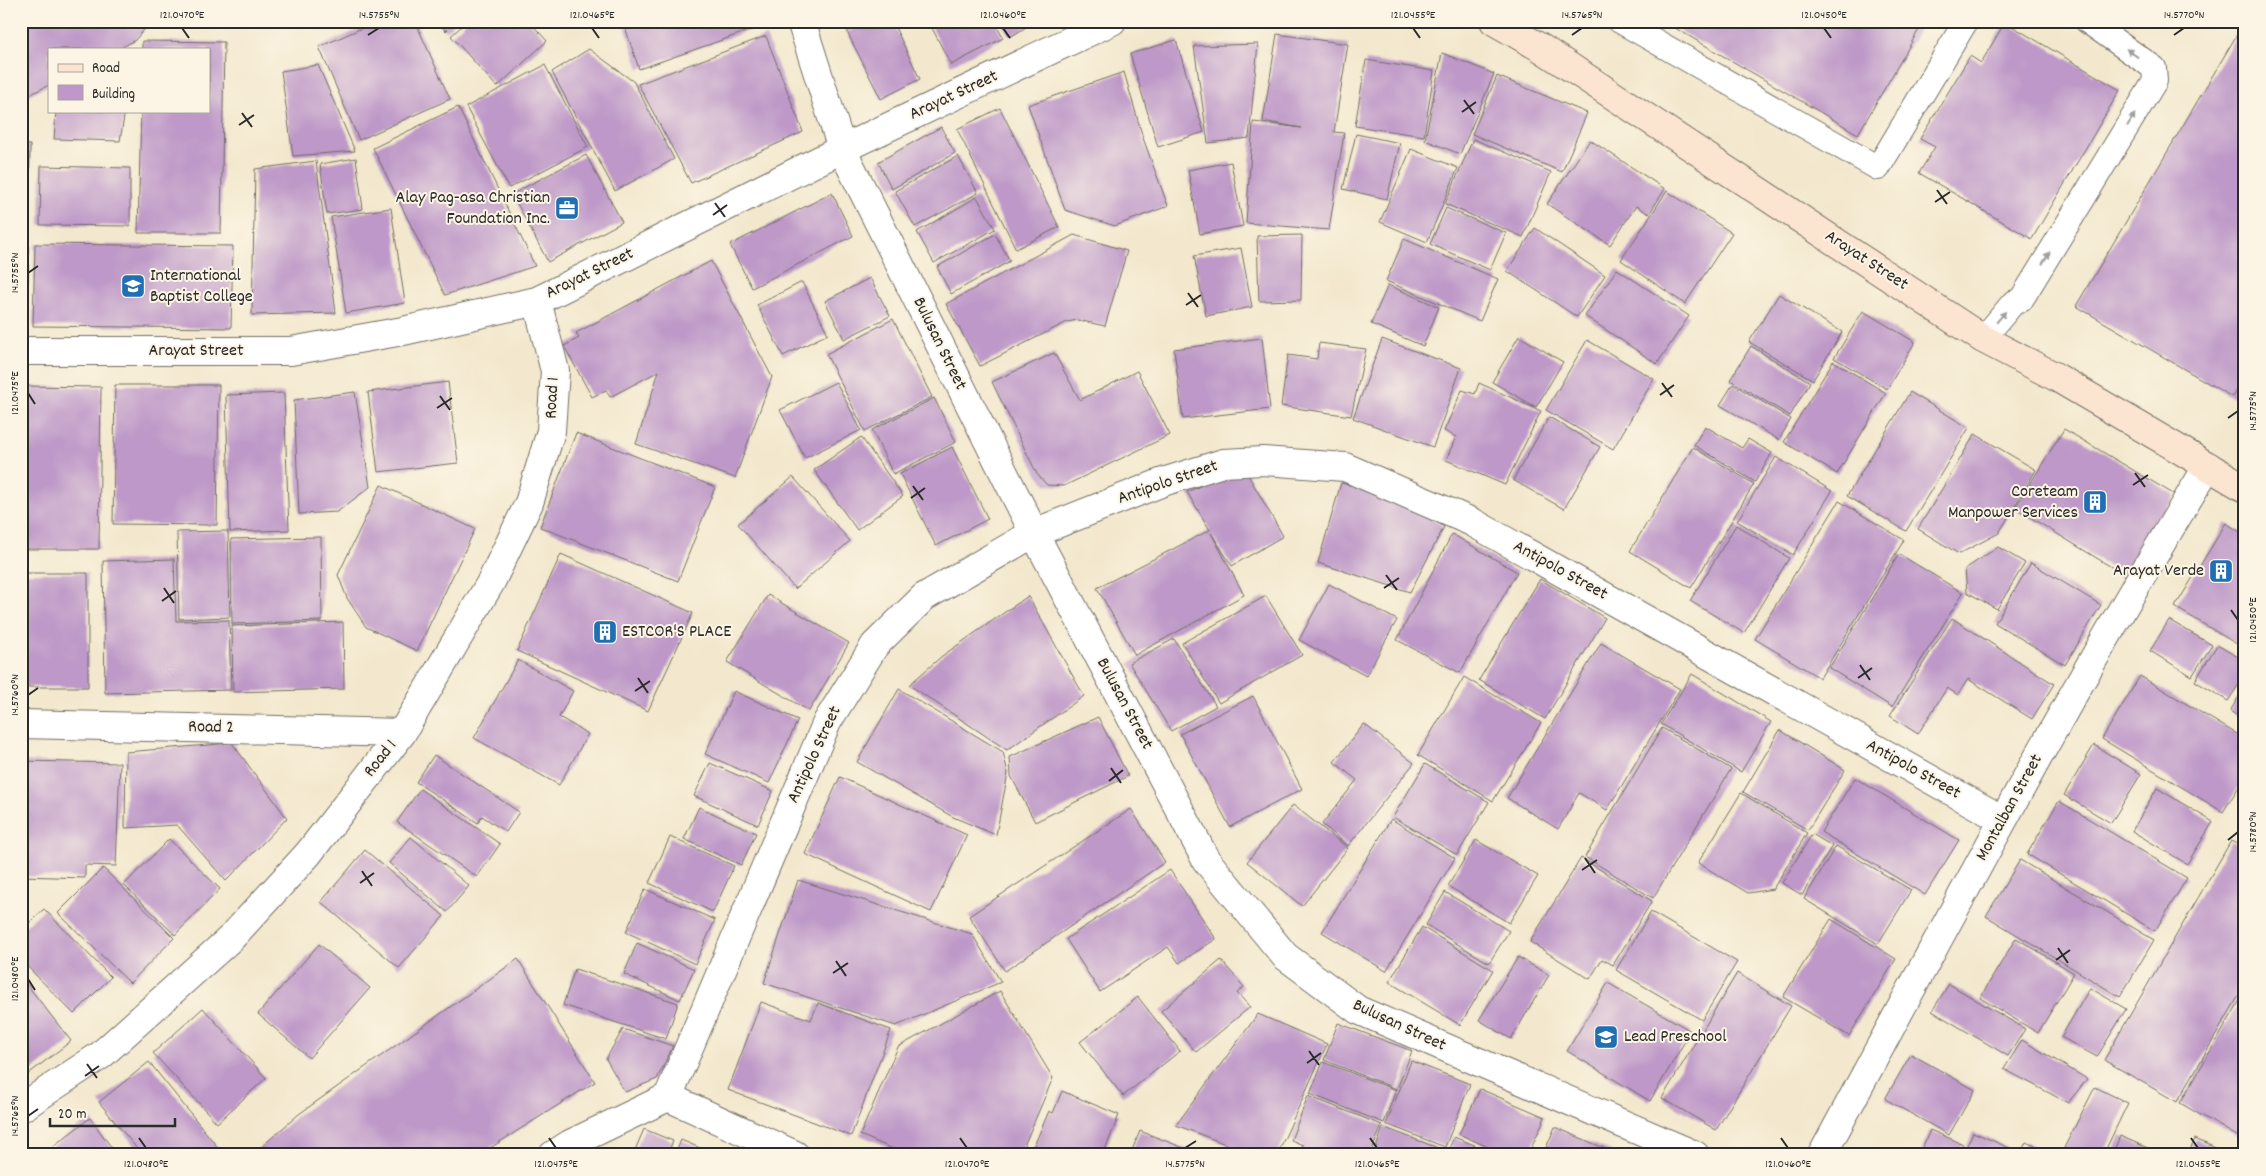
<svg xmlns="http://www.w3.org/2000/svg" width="2266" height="1176" font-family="Dekko,sans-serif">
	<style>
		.building { fill: #bd98c8 }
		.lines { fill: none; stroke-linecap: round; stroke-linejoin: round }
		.lane-casing { stroke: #716d64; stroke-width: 26 }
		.street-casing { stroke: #716d64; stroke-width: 30 }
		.secondary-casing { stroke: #716d64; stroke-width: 30 }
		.lane { stroke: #fff; stroke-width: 24 }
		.street { stroke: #fff; stroke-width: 28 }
		.secondary { stroke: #fce5d0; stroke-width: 28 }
		.oneway { fill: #a0a0a0 }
		.ticks { fill: none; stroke: #2b2b2b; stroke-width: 2 }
		.labels { text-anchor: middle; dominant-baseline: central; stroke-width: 4; stroke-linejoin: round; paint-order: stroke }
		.street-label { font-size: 18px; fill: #2b2b2b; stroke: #fcf5e5 }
		.poi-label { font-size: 18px; fill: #2b2b2b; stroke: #fcf5e5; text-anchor: end }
		.neatline { fill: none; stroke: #2b2b2b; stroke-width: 2 }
		.ticks-label { font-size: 12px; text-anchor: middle; fill: #2b2b2b }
	</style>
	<rect width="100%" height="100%" fill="#fcf5e5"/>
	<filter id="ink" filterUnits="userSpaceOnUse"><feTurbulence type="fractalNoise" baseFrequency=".02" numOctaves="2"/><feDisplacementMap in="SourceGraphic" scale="10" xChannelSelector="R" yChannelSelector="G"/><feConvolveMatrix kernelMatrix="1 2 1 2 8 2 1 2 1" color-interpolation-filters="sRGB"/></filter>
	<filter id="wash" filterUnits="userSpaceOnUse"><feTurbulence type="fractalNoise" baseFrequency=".0096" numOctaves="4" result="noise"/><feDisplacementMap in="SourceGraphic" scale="20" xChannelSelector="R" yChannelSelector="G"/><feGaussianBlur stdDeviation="1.12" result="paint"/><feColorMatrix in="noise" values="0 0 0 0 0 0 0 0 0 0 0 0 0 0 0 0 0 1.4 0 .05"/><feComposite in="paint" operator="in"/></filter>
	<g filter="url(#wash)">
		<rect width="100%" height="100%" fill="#f3e8cd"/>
		<g id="blocks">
			<path class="building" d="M30,21H152L135,40L119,49H49V85L21,99V26Z
				M378,21H415L450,99L359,140L319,47Z
				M436,21H456L446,31Z
				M467,21H529L547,41L497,87L451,36Z
				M623,21H770L771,23L639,69Z
				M869,21H892L920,79L881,99L847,32Z
				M944,21H994L1003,38L951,65L932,28Z
				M1001,21H1036L1010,37Z
				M1679,21H1924L1858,134L1675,28Z
				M2245,21V375L2232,397L2076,306Z
				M2005,22L2120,90L2032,239L1919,173L1935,147L1920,139L1970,56L1981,63Z
				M1277,34L1348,44L1334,132L1344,133L1329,230L1246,223L1253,122L1302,128L1263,121Z
				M766,36L803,132L691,183L638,84Z
				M1176,40L1204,132L1158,147L1130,54Z
				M142,41L224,42L221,233H138L141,111H209V49H142Z
				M1258,44L1249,138L1208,143L1194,46Z
				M589,49L634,82L674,159L615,191L552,72Z
				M1442,53L1494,74L1460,154L1425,140Z
				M1366,60L1434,71L1424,136L1355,126Z
				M318,65L355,151L293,156L281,71Z
				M545,65L588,147L509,188L466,107Z
				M1124,72L1143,138L1168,206L1115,226L1065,210L1028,105Z
				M1497,76L1587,113L1562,172L1472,134Z
				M458,107L535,266L445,295L373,148Z
				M1000,108L1059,227L1016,249L957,129Z
				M56,111H125L120,141L54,139Z
				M941,127L955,153L892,189L878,162Z
				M1356,134L1400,143L1387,199L1343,189Z
				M1473,139L1551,172L1523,237L1445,204Z
				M1590,140L1665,189L1649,214L1636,206L1610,245L1547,204Z
				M21,145H30L28,283H21Z
				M1411,149L1458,168L1427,242L1380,222Z
				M586,155L622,222L548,262L512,194Z
				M958,156L978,193L915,227L895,191Z
				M356,158L363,209L327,214L320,164Z
				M316,161L336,313L252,315L255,169Z
				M1231,162L1243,226L1200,234L1188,170Z
				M41,166L130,168V226L40,225Z
				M1667,191L1732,233L1685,304L1621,260Z
				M832,193L853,236L752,288L730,245Z
				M977,197L995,229L934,263L917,232Z
				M391,208L405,303L346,313L331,217Z
				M1446,208L1506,233L1490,270L1430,244Z
				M1535,228L1605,275L1577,317L1507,271Z
				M995,234L1010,261L951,294L937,267Z
				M1074,235L1127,251L1105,326L1078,320L1067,322L980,366L946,304Z
				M1302,235L1301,300L1259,301L1257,236Z
				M1404,239L1498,279L1480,321L1386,281Z
				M35,244L233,246L231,328L33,326Z
				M1241,248L1252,307L1206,316L1194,256Z
				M711,261L772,377L735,478L636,444L659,371L610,397L606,390L592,397L564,346L579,338L576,333Z
				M1617,269L1689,316L1657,364L1585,316Z
				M870,278L890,316L844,339L825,301Z
				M802,282L828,334L783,356L757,305Z
				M1388,285L1439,307L1423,346L1371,324Z
				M1779,294L1842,332L1813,380L1749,342Z
				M1863,311L1915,342L1887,389L1834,358Z
				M893,319L932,397L865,431L826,354Z
				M1519,336L1563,362L1536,407L1492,382Z
				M1262,338L1270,409L1183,419L1174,349Z
				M1382,339L1461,368L1433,447L1353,418Z
				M1587,340L1654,379L1613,449L1546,410Z
				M1319,343L1366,349L1351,416L1281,406L1288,355L1317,359Z
				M1751,346L1810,382L1790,416L1730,380Z
				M1054,353L1080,400L1137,371L1170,435L1064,486L1047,485L1037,474L992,382Z
				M1833,361L1886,393L1837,474L1784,442Z
				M448,382L458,463L378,472L368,392Z
				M836,382L861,430L805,458L780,410Z
				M1479,383L1541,411L1505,485L1446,460L1456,437L1444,431L1462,390L1475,394Z
				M1733,384L1791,419L1779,440L1720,405Z
				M115,385H219L217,525L113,524Z
				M21,386L101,387L99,549H21Z
				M355,392L370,487L337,512L299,514L294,400Z
				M1910,392L1969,428L1906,531L1847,496Z
				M284,393L289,530L230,532L226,395Z
				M934,398L956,442L893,474L872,430Z
				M1549,417L1600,447L1564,509L1513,480Z
				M1705,426L1742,448L1748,439L1772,453L1755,482L1694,445Z
				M2064,429L2175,495L2126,576L2015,508Z
				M576,433L715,487L678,581L540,527Z
				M1975,434L2036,470L1999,533L1959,554L1918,529Z
				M861,437L903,496L857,530L814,470Z
				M952,447L988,519L936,546L900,474Z
				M1693,447L1754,484L1691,588L1630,551Z
				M1776,457L1832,491L1793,555L1737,521Z
				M1243,466L1283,536L1232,566L1211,533L1244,595L1135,655L1097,588L1210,530L1187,492Z
				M793,477L850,541L795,589L738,524Z
				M1341,483L1362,488L1422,511L1444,527L1410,592L1318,563Z
				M381,485L475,529L417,651L366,627L347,598L338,575Z
				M1839,501L1904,540L1820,678L1755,639Z
				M2226,523L2245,535V649L2175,607Z
				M1736,525L1789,558L1744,633L1690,601Z
				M228,531L230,617L179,619L177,532Z
				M1452,534L1517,572L1460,673L1397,640Z
				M321,537L322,621L232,624L231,539Z
				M1998,547L2025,563L1997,609L1967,592L1965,569Z
				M561,554L693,613L648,711L517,651Z
				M1899,554L1963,593L1892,707L1829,668Z
				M174,559L176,621L229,620L231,690L105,693L103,561Z
				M2031,563L2101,605L2065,665L1995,623Z
				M21,573H88V687H21Z
				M1540,579L1605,618L1545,719L1479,680Z
				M1329,584L1397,620L1366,676L1299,640Z
				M768,595L849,643L809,711L727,662Z
				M1028,596L1084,696L1007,750L909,685L942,656Z
				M1266,596L1302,655L1219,703L1182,643Z
				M1952,618L2054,684L2032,719L1968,679L1958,695L1947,688L1918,734L1890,716Z
				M2169,620L2212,645L2192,676L2150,651Z
				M343,622L344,689L233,692L232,626Z
				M1174,639L1216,706L1171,731L1129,663Z
				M1601,643L1680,689L1607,810L1579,793L1558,829L1507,798Z
				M2217,645L2245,661V675L2228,701L2195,681Z
				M518,660L573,691L559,717L588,734L559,785L474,738Z
				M1692,674L1771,722L1741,772L1661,724Z
				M2140,676L2245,739V777L2223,812L2102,739Z
				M1464,677L1541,723L1493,801L1418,755Z
				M2245,687V721L2230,711Z
				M899,689L1003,752L1008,773L996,835L953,817L857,762Z
				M734,691L798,720L769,783L705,754Z
				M1253,696L1302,789L1230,827L1180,734Z
				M1098,717L1128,776L1035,822L1011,776L1010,757Z
				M1364,724L1414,763L1348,846L1322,824L1357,780L1334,762Z
				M1662,728L1731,769L1653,898L1585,857Z
				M1780,730L1845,770L1808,830L1743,792Z
				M232,743L287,818L226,881L177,825L125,828L126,752Z
				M2094,745L2141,774L2111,823L2064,795Z
				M434,755L519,812L506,832L482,816L478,823L416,782Z
				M21,761L120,763L116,866L85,865V878L21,876Z
				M710,763L773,791L758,825L694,796Z
				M1425,764L1489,802L1457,855L1393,817Z
				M840,777L967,835L931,912L805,854Z
				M1855,778L1959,840L1925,895L1821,832Z
				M2157,788L2213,822L2187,864L2132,831Z
				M420,789L500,844L477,877L397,822Z
				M1741,793L1807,833L1773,889L1748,893L1698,863Z
				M2059,801L2187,878L2155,931L2027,854Z
				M1293,805L1348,848L1302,906L1247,862Z
				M699,807L756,833L741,865L684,839Z
				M1131,809L1165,862L1005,971L969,916Z
				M1391,819L1455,858L1386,971L1322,932Z
				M1812,834L1832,846L1802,895L1782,883Z
				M411,837L469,886L447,912L389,863Z
				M670,837L734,866L713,912L649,883Z
				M169,839L220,889L175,935L124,885Z
				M1476,840L1538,876L1509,923L1448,886Z
				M2231,841L2245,848V985L2177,1102L2104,1060Z
				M1836,846L1911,890L1878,944L1804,899Z
				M365,850L444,916L399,968L321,902Z
				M1581,858L1652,901L1613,965L1602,959L1590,979L1530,942Z
				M2020,860L2154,940L2120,997L1986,916Z
				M103,868L174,938L130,983L58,913Z
				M1170,870L1216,939L1179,963L1168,947L1100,992L1066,939Z
				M798,880L972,934L1001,982L896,1026L764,983Z
				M645,889L715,920L695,964L626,932Z
				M1445,892L1509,931L1489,963L1426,925Z
				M44,909L111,977L74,1014L21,960V930Z
				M1651,912L1737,962L1702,1020L1616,970Z
				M1831,919L1896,959L1849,1036L1783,997Z
				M1422,927L1493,970L1460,1025L1389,982Z
				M2016,938L2074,973L2038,1033L1980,998Z
				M637,943L694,969L680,1000L624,974Z
				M319,944L370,988L309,1058L258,1014Z
				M1518,957L1549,975L1511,1039L1479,1020Z
				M518,959L595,1082L479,1155H252L299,1114Z
				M1221,960L1244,987L1237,993L1250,1007L1196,1052L1161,1011Z
				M575,969L678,1003L666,1039L563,1005Z
				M1737,973L1791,1006L1716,1130L1662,1098Z
				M21,977L71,1041L27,1075L21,1067Z
				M1608,983L1691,1031L1650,1101L1567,1051Z
				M1949,984L2025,1029L2008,1056L1932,1011Z
				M2090,988L2126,1009L2097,1057L2061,1037Z
				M1000,991L1053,1078L1020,1155H907L860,1135L898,1047Z
				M2245,992V1135L2242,1139L2180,1103Z
				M1138,997L1180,1051L1123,1096L1080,1042Z
				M761,1002L811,1020L818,1003L891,1030L851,1136L728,1090Z
				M203,1008L266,1078L217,1123L153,1053Z
				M1258,1014L1327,1044L1277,1155H1254L1176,1125Z
				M1338,1023L1412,1051L1397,1089L1324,1060Z
				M623,1029L673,1046L657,1079L625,1092L606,1059Z
				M2022,1040L2087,1079L2068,1103L2004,1069Z
				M1911,1054L1975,1090L1949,1135L1885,1099Z
				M1411,1061L1470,1084L1445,1147L1386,1124Z
				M149,1062L224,1155H142L99,1102Z
				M1323,1062L1396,1090L1384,1123L1310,1094Z
				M2095,1087L2128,1103L2103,1155H2078L2064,1148Z
				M1480,1089L1545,1117L1528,1155H1506L1459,1134Z
				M1062,1091L1119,1115L1103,1155H1030L1049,1111L1053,1113Z
				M1308,1096L1382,1125L1370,1155H1299L1303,1145L1291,1140Z
				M90,1118L117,1155H57L52,1147Z
				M1383,1127L1443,1150L1441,1155H1385L1375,1151Z
				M1555,1127L1613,1152L1612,1155H1543Z
				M644,1129L673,1141L667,1155H633Z
				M1930,1130L1963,1144L1958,1155H1919Z
				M1140,1131L1192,1151L1190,1155H1130Z
				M1973,1132L2014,1150L2012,1155H1963Z
				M2120,1136L2164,1155H2112Z
				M1454,1137L1500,1155H1446Z
				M2195,1139L2232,1155H2188Z
				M681,1140L717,1155H675Z
				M2026,1142L2057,1155H2020Z"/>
		</g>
	</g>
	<g filter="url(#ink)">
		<use href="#blocks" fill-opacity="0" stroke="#716d64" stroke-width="1"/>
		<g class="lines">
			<defs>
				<path id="lane" d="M1620,21L1878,168L1966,21
					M1983,339L2013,303L2021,300L2155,81L2154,68L2087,21"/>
				<path id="street" d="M801,21L842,149L1034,533L1206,860L1285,956L1358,1010L1695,1155
					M21,351H291L403,331L537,301L842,149L1112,21
					M21,724L402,733
					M668,1097L827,722L875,645L924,597L1034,533L1163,482L1223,463L1263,461L1345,467L1472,522L2003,820
					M668,1097L795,1155
					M21,1108L101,1055L231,938L308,854L402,733L491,582L529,503L551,431L555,371L537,301
					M553,1155L570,1144L668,1097
					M1822,1155C1947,923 2070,690 2208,466"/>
				<path id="secondary" d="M1494,21L1541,48L1983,339L2056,377L2245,488"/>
			</defs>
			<use href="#lane" class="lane-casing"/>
			<use href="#street" class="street-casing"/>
			<use href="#secondary" class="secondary-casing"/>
			<use href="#lane" class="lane"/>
			<use href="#street" class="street"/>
			<use href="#secondary" class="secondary"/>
		</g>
		<defs><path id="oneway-solid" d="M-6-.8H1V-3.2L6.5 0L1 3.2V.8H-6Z" transform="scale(1.25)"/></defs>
		<g class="oneway">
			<use href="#oneway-solid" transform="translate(2132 53) rotate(-144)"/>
			<use href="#oneway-solid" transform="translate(2131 120) rotate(-58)"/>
			<use href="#oneway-solid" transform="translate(2046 258) rotate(-58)"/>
			<use href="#oneway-solid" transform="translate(2001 317) rotate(-50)"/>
		</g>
	</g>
	<path class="ticks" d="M182,28L189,38M592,28L599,38M1003,28L1010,38M1413,28L1420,38M1824,28L1831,38M368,35L379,28M1572,35L1582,28M2174,35L2184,28M1464,100L1474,114M1462,112L1476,102M242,113L252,127M239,125L254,115M1937,190L1947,204M1935,202L1950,192M715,203L725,217M713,215L727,205M28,273L38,266M1188,293L1198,307M1186,305L1201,295M1662,383L1672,397M28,393L35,404M1660,395L1674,385M440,396L450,410M437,408L452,398M2228,418L2238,411M2135,473L2145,487M2133,485L2148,475M913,486L923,500M911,498L925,488M1386,575L1397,590M164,588L174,603M1384,588L1399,578M162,601L176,591M2231,610L2238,620M1860,665L1870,680M638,678L648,693M1858,678L1872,668M635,691L650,681M28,695L38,688M1111,768L1121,783M1109,781L1123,770M2228,840L2238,832M1585,858L1595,873M1582,870L1597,860M362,871L372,886M360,883L374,873M2058,948L2068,963M2056,960L2070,950M836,961L846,976M833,973L848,963M28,979L35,990M1309,1051L1319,1065M1307,1063L1321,1053M87,1064L97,1078M85,1076L99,1066M28,1116L38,1109M139,1138L146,1148M549,1138L556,1148M960,1138L967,1148M1370,1138L1377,1148M1781,1138L1788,1148M2191,1138L2198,1148M1185,1148L1196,1141"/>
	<defs>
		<symbol id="office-square" viewBox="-11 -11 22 22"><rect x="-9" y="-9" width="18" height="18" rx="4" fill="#1f6fb2" stroke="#fcf5e5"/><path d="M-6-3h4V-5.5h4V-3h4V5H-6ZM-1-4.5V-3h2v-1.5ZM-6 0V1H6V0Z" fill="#fff"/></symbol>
		<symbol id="school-square" viewBox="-11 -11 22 22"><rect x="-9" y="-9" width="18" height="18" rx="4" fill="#1f6fb2" stroke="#fcf5e5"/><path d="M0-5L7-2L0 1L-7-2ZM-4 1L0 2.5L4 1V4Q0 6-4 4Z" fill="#fff"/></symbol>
		<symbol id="building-square" viewBox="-11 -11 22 22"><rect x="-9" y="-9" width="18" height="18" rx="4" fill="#1f6fb2" stroke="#fcf5e5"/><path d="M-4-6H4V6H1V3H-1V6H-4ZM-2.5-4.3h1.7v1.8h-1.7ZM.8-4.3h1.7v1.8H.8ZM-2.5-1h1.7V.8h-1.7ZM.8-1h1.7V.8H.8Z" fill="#fff"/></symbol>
	</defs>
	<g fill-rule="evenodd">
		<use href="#office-square" x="553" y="194" width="28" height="28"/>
		<use href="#school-square" x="119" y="272" width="28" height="28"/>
		<use href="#building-square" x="2081" y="488" width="28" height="28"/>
		<use href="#building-square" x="2207" y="557" width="28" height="28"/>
		<use href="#building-square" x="591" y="618" width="28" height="28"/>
		<use href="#school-square" x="1592" y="1023" width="28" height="28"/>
	</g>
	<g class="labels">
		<g class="street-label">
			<text transform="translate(954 96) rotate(-25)">Arayat Street</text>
			<text transform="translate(1866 261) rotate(33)">Arayat Street</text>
			<text transform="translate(590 274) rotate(-26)">Arayat Street</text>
			<text transform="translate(939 344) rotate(64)">Bulusan Street</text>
			<text x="196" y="351">Arayat Street</text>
			<text transform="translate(553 398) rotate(-87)">Road 1</text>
			<text transform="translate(1168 483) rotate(-19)">Antipolo Street</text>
			<text transform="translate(1560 571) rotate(29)">Antipolo Street</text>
			<text transform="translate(1124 704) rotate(62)">Bulusan Street</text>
			<text transform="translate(211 728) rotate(1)">Road 2</text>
			<text transform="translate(815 755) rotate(-65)">Antipolo Street</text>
			<text transform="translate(381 759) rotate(-52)">Road 1</text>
			<text transform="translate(1913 770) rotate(29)">Antipolo Street</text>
			<text transform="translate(2010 808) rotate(-61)">Montalban Street</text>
			<text transform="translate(1399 1026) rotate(25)">Bulusan Street</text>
		</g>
		<g class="poi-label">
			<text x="550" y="198">Alay Pag-asa Christian<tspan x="550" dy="21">Foundation Inc.</tspan></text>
			<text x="150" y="276" text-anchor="start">International<tspan x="150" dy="21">Baptist College</tspan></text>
			<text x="2078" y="492">Coreteam<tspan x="2078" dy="21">Manpower Services</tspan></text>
			<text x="2204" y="571">Arayat Verde</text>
			<text x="622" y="632" text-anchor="start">ESTCOR'S PLACE</text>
			<text x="1624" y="1037" text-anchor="start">Lead Preschool</text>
		</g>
	</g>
	<rect width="2266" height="1176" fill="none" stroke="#fcf5e5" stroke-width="55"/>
	<rect x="48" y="48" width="162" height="65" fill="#fcf5e5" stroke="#a8a49b"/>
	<rect x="58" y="64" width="25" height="8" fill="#fce5d0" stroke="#a8a49b"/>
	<text x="92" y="72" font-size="15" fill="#2b2b2b">Road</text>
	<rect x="58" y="85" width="25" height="15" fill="#bd98c8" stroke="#a8a49b"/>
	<text x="92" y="98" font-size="15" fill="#2b2b2b">Building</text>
	<path d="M50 1118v8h125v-8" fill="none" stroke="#2b2b2b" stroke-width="2.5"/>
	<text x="58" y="1118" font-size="15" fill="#2b2b2b" stroke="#fcf5e5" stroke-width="4" paint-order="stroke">20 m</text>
	<rect x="28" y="28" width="2210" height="1120" class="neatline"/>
	<g class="ticks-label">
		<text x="182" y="18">121.0470°E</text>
		<text x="379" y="18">14.5755°N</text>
		<text x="592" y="18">121.0465°E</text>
		<text x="1003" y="18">121.0460°E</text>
		<text x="1413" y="18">121.0455°E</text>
		<text x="1582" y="18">14.5765°N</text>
		<text x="1824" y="18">121.0450°E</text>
		<text x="2184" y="18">14.5770°N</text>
		<text transform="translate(14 273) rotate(-90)" y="4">14.5755°N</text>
		<text transform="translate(14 393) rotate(-90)" y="4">121.0475°E</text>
		<text transform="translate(2252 411) rotate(-90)" y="4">14.5775°N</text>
		<text transform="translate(2252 620) rotate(-90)" y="4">121.0450°E</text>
		<text transform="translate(14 695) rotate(-90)" y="4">14.5760°N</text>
		<text transform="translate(2252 832) rotate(-90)" y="4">14.5780°N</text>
		<text transform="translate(14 979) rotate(-90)" y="4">121.0480°E</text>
		<text transform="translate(14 1116) rotate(-90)" y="4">14.5765°N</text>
		<text x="146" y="1167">121.0480°E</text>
		<text x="556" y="1167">121.0475°E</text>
		<text x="967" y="1167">121.0470°E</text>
		<text x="1185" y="1167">14.5775°N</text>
		<text x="1377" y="1167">121.0465°E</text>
		<text x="1788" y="1167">121.0460°E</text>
		<text x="2198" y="1167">121.0455°E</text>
	</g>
</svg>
